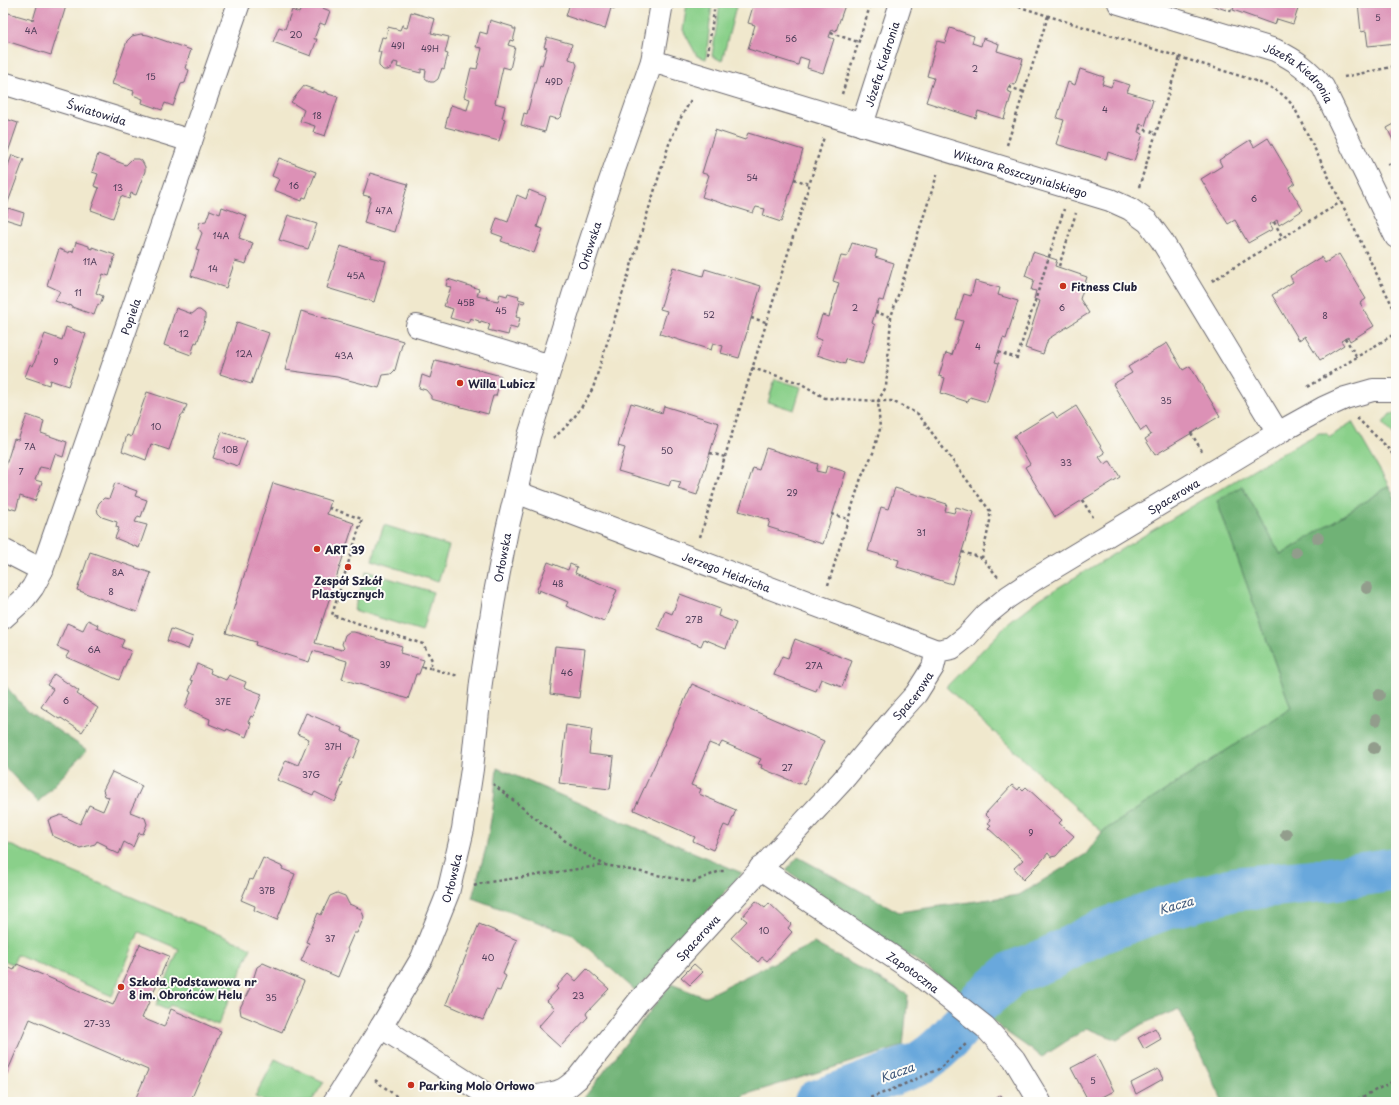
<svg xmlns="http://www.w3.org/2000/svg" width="1399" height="1105" font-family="'Playpen Sans',sans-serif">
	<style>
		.green { fill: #8ad08a; stroke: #567962 }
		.forest { fill: #6fb276; stroke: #486a58 }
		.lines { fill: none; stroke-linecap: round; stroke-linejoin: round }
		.river { stroke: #69a8dc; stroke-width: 44 }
		.building { fill: #dc91b6 }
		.minor-casing { stroke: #6a676e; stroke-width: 24 }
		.path { stroke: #6a676e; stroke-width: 2.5; stroke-dasharray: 3 3; stroke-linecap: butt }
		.minor { stroke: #fff; stroke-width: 22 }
		.tree { fill: #929d8c }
		.poi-dot { fill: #c8321e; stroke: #fdfcf7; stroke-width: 1.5 }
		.labels { text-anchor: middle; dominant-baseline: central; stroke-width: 4; stroke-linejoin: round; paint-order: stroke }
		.number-label { font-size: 9px; fill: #503e5a }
		.street-label { font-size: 11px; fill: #22223b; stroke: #fdfcf7 }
		.poi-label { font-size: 11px; font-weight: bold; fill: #22223b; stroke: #fdfcf7; text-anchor: start }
		.water-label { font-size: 12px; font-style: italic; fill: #3e587b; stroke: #fdfcf7 }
	</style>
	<rect width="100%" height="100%" fill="#fdfcf7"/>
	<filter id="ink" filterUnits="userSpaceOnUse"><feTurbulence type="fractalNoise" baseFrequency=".025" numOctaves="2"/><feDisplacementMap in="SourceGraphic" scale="8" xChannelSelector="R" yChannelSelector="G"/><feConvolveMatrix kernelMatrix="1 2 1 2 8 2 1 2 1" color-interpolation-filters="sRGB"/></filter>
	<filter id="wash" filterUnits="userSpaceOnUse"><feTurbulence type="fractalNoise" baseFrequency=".012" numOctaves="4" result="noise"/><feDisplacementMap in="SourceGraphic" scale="16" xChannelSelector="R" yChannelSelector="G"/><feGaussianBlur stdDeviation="0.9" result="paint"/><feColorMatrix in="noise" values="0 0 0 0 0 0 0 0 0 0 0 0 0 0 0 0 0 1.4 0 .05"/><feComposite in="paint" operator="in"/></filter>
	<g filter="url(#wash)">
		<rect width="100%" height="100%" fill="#f0e8cd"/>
		<path class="green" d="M687,3H712L706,59L697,56L683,30Z
			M720,3H737L722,61L712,56Z
			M775,379L801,387L794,410L768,402Z
			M1390,414H1396V438L1383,423Z
			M1352,422L1389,486L1281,555L1242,486L1217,501L1291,708L1102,832L946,687L1009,623L1041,598L1262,464L1319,433H1326L1330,437Z
			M384,525L449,546L438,582L372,560Z
			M366,571L433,592L422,631L354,610Z
			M3,842L251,948L218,1025L170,1005L167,1010L156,1005L179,949L139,932L112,996L17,955L13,964L3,960Z
			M275,1059L324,1082L311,1102H267L255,1097Z"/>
		<path class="forest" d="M1242,486L1281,555L1389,486L1396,499V1102H1223L1179,1009L1142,1024L1117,1040L1087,1028L1042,1057L1002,1029L956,988L786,870L798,857L899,912L1019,895L1086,854L1102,832L1291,708L1217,501Z
			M3,683L26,709L87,750L38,802L3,765Z
			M497,768L742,873L636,991L573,935L472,898L486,848L493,808Z
			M814,943L908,995L903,1046L744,1095L736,1102H581L671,984L704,997Z"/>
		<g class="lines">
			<path class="river" d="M978,1003L1014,972L1048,959L1100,932L1162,909L1234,889L1323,880L1396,869
				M816,1102L919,1064C939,1051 951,1038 965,1020"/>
		</g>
		<g id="blocks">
			<path class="building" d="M38,3H58L66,6L51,55L3,40V19L5,12L33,20Z
				M303,3H310L330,11L325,25L320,23L314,39H317L311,56L273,42L279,27L285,29L292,10L299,13Z
				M570,3H616L615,9L611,8L605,29L566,16Z
				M754,3H837L845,5L836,31L832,29L829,37L834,39L823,73L807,68L809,60L800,57L798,65L748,49L755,25L748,23Z
				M1206,3H1300L1293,24L1277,19L1275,25L1233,10L1234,6L1227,4L1226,10Z
				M1358,3H1396V43L1368,46L1366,31L1361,32Z
				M411,12L435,19L431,33L449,37L445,53L448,54L444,69L442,68L438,79L434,82H430L425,78L426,70L421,69V73L397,67L398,63L394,62L392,67L388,70H383L379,66V61L381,52H378L382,37L386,38L388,27L400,30L402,25H403V27L407,28Z
				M490,20L513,27V29H516L513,41L510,40L508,45L515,47L510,69L503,67L495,103L505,106L502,118L505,119L499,141L445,127L451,105L467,110L470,99L464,97L471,68L477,69L482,48L476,47L480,32L487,34Z
				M950,28L974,36L972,43L981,46L983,38L999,44L997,51L1023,59L1015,85L1010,84L1007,91L1012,93L1004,119L978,111L976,118L926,102L934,78L927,76L937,41L945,43Z
				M141,34L148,35L191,50L185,68L189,70L185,83L181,84L173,106L165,103L162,110L142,103L143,99L133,95L134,91L112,84L127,41L132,36Z
				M547,37L572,44L569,59L575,61L577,65L561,116L558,119L549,117L545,132L521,125L524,113L527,114L540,64L542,65L547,48L544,47Z
				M1080,69L1104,77L1102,84L1111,87L1114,80L1130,85L1127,92L1153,100L1145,126L1140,124L1138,132L1143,134L1134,161L1108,152L1106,159L1056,144L1064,120L1057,118L1068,82L1075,85Z
				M304,86L324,93V91L328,93V94L338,97L325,136L313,132L315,126L300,121L304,110L291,102Z
				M3,118L18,123L6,158L3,157Z
				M1396,123V146L1387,128Z
				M715,130L745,140L748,133L803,150L781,222L763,216L765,209L756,207L753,213L702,197L709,175L702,173Z
				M1268,138L1295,183L1289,187L1303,210L1279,225L1277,220L1274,222L1270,224L1273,229L1248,243L1235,220L1228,224L1201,179L1222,166L1219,160L1250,140L1254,147Z
				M98,154L126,165L132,159H139L142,161L145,167V171L136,195L131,193L129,199L121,196L113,218L91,210L99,188L94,186L98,174L92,172Z
				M12,155L24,159L7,205L3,204V183L4,180L3,179Z
				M279,158L316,172L306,198L303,197L302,201L274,190L279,179L272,176Z
				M370,173L408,184L394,232L364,223L371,197L363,195Z
				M529,190L546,197L537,227L543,229L534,253L501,241L503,237L492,233L497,218L508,222L517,195L526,199Z
				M222,207L247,216L239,238L253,243L246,264L235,261L226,288L191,276L199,250L196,249L202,233L198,228L200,222L206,221L210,210L220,214Z
				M8,208L24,213L21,224L5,219Z
				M288,215L317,224L308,249L279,240Z
				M76,242L89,246V248L92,249V247L115,255L109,276L103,274L96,293L103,296L100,305L98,304L94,315L72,307V306L69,305V306L55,301L60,291L47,285L59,249L69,253L70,251L73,252Z
				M852,243L877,250L875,257L894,263L883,301L879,300L872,323L875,325L863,364L846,359L845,364L817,355L822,340L815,338L822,315L829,317L839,283L833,281L841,256L847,257Z
				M340,246L371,255L370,257L386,261L374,302L327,288Z
				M1033,252L1057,260L1055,266L1087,277L1080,299L1089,313L1048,339L1043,354L1025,348L1040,301L1034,299L1036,291L1031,290L1034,280L1025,276Z
				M1339,254L1366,299L1360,303L1374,326L1350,341L1348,337L1341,341L1344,345L1320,360L1305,336L1299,340L1272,295L1293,282L1290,276L1321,257L1325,263Z
				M673,267L703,276L705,269L761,286L739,358L721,353L723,346L713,343L711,350L660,334L667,311L660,309Z
				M448,279L479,289L477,296L486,298L487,296V299L498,301L500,294L507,296L508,293L519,296L518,299L525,301L524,303L520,302L516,317L520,318L517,329L510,327L508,335L488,330L490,324L481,321L480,323H479V321L470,318L468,323L450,318L453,309L444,306L451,287L446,286Z
				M975,281L1000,288L998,295L1018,301L1006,339L1003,338L995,362L999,363L987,402L970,397L968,402L941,393L945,378L939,376L946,353L952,355L963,321L956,319L964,294L971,296Z
				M176,308L192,314L197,310H200L205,314V320L197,343L195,342L191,355L164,345Z
				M301,311L403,341L395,370L391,374L383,375L379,388L337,377L285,370Z
				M237,322L269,333L251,384L220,374Z
				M66,327L86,334L68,386L50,380L49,385L25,377L30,364L33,366L45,334L62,340Z
				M1167,343L1183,370L1190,366L1220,416L1155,455L1145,439L1151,435L1146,427L1141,431L1113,384L1132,373L1128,367Z
				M435,360L455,365L456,364L501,376L496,396H493L488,414L431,399V396L426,390L419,388L422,375L430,378Z
				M147,392L187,405L183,415H181L169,450L151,444L146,460L122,451L127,435L131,437Z
				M631,403L662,413L664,406L719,423L697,495L678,489L681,482L671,480L669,486L618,471L625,448L618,446Z
				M1076,406L1105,453L1099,457L1104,464L1110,461L1120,477L1055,517L1025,467L1030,464L1014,436L1053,412L1057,418Z
				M27,415L44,421L41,433L67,442L63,457L55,454L50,469L40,467L35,480L42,482L35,501L20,496L16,510L3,506V464L6,465L14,439L18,440Z
				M222,432L247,440L238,466L213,458Z
				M766,448L818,464L816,471L825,473L827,466L846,472L823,544L768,527L770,520L739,511L753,468L759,470Z
				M115,483L137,491L135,496L147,500L141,517L138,516L135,522L147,525L139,548L115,538L119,528L116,527L117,522L102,517L98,513L97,508L99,503L104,498L109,499Z
				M273,483L331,501L327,514L354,523L315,643L342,650L344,648L342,644L345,635L349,632H354L402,646L400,653L424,660L419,674H416L408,699L342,679L347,661L313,651L309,662L255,645L256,642L226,633Z
				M895,488L947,504L945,511L954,513L956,507L974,512L952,584L897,567L899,560L868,551L881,507L888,509Z
				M90,552L151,573L137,612L77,590Z
				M548,562L568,570L570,564L577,567L575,573L617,590L604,622L566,606L568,602L539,590L538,593L536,592Z
				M680,594L720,609L718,616L736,623L726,648L704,639L701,646L658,629L665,611L672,614Z
				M88,620L98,625L97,628L124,640L121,647L131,651L119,680L66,657L69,652L57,647L67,623L83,630Z
				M171,629L193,637L188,649L167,641Z
				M795,639L852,661L842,687L821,679L816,691L774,675L782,656L788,658Z
				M555,646L585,649L579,698L550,694Z
				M197,664L211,670L210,673L226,680L229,675L246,682L244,687L262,694L253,717L251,716L248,722L251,723L246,737L227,729L226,731L209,724L210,719L185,708L191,692L189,691L193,681L190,680Z
				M54,674L79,691L77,694L98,708L82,732L61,718L59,719L41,707L53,689L47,685Z
				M692,684L824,741L804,785L799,782V784L761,768L762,765L758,764L761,759L722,742L719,747L709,743L691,785L701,789L699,794L736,810L729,827L724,825L713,850L693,841L695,837L634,810Z
				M306,713L342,728L341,731L361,740L354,758L351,757L345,769L340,782L343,783L335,802L315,792L313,795L277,780L286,760L298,765L309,739L297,734Z
				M566,725L592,729L589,754L614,757L610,789L559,783Z
				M112,772L142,786L130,812L145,818L147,824L143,834L139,833L133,847L124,842L119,854L106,848L107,846L97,841L95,844L80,848L53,836L48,820L61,815L80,824L89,805L103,811L109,797L105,796L103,790Z
				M1012,785L1018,790L1020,787L1023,790L1026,787L1062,820L1059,823L1074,836L1056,856L1051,857L1048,853L1039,864L1023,880L1021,876L1014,868L1023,860L988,828L991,825L988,823L990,819L985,814Z
				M263,858L283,867L282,869L295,874L277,920L254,910L255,906L241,900L250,879L253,880Z
				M337,893L345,896L349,904L361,909L364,917L357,933H354L347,949L349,950L338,977L301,961L309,943L306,942L318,913L321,915L330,896Z
				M756,901L765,908L769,903L791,924L788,928L792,932L767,961L762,957L758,962L731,938L747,921L742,917Z
				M479,924L517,940L503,974L506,976L500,991L496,990L483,1020L446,1004Z
				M140,944L169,956L142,1018L164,1027L171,1009L221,1031L190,1102H134L148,1070L30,1019L3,1082V965L14,970L17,964L113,1005Z
				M263,963L304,981L282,1032L241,1015L240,1008L251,986L257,967Z
				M694,964L703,972L690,985L681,977Z
				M587,969L609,989L587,1012L586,1014L588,1017L560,1047L538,1027L555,1008L547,1001L558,989L556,987L568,974L576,981Z
				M1155,1028L1161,1039L1144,1049L1138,1038Z
				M1096,1055L1114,1091L1093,1102H1089L1071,1068Z
				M1158,1069L1163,1079L1136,1094L1131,1083Z
				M1001,1095L1006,1102H991Z"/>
		</g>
	</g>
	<g filter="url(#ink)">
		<use href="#blocks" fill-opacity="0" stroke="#6a676e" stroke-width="1"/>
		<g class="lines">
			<defs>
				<g id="minor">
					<path id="s1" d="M1119,3L1275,50C1297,61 1307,68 1323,87L1396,237"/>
					<path id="s2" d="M652,61L1110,200L1130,209L1148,222L1162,241L1278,433"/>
					<path id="s3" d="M3,83L191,141"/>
					<path id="s4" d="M862,125L901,3"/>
					<path d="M417,326L551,366"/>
					<path id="s5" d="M516,492L937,651"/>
					<path d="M3,550L42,570"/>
					<path id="s6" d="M3,618L24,599L33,587L42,570L239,3"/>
					<path id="s7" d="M937,651L952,648L966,637L986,615L1008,597L1035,579L1278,433L1323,408L1345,398L1373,390H1396"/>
					<path id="s8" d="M760,868L914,971L985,1027L1014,1059L1040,1102"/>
					<path d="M381,1027L498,1102"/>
					<path id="s9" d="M334,1102L381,1027L422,958L448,893L463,829L472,769L481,682L495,593L507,530L516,492L529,436L576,286L609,184L652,61L662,3"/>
					<path id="s10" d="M506,1102C525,1095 547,1098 564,1089C569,1086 573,1082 577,1079L638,1002L842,781L897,715L916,694L933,667L937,651"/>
				</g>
			</defs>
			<use href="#minor" class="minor-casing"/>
			<path class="path" d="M1007,3L1253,80C1272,88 1283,91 1295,109L1396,313
				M1230,12L1232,5
				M831,33L858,42
				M708,54L715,3
				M1344,77L1396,66
				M1009,87L1024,92
				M842,94L871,3
				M1139,128L1156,133
				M1007,145L1048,16
				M1387,165L1396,160
				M794,179L809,184
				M1139,187L1180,57
				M1274,222L1283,238
				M1059,266L1076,213
				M1212,281L1341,202
				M875,312L891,317
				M751,318L766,322
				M1345,338L1357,357
				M998,352L1017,358L1064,209
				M752,368L800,383L825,398L878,401L886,387L891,317L938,172
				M1308,387L1396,333
				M1357,418L1385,445L1396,458
				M1191,433L1202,451
				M553,438C572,423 581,409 593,388L669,144L679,121L692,98
				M710,453L725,457
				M1082,500L1093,517
				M329,508L362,519L332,615L423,644L432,660L430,668L458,676
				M832,514L848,519
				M700,537L824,137
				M962,552L982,558
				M828,585L861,478L873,453L880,429L878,401H892L918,414L990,511V521L982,558L998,577
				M422,667L430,668
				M493,784L535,818L576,849L605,865L693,882L720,871H726
				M474,886L483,883L605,865
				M375,1080L404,1102
				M859,1102L891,1090L939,1069L967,1043
				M1352,1102L1396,1080"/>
			<use href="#minor" class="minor"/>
		</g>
		<g class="tree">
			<circle cx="1318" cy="538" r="6"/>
			<circle cx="1296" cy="552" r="6"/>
			<circle cx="1367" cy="588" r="6"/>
			<circle cx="1379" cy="695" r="6"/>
			<circle cx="1376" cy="720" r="6"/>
			<circle cx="1374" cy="748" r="6"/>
			<circle cx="1286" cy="834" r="6"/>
		</g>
	</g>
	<g class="poi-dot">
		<circle cx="1063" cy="286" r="4"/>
		<circle cx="460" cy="383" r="4"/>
		<circle cx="317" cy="549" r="4"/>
		<circle cx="348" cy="567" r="4"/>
		<circle cx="121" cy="987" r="4"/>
		<circle cx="411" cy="1085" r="4"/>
	</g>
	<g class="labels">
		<g class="number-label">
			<text x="1378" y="17">5</text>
			<text x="31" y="30">4A</text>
			<text x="296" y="34">20</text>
			<text x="791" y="38">56</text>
			<text x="398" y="45">49I</text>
			<text x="430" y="48">49H</text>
			<text x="975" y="68">2</text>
			<text x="151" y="76">15</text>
			<text x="554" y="81">49D</text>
			<text x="1105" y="109">4</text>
			<text x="317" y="115">18</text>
			<text x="752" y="177">54</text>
			<text x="294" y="185">16</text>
			<text x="118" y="187">13</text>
			<text x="1254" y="198">6</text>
			<text x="384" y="210">47A</text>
			<text x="221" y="235">14A</text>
			<text x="90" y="261">11A</text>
			<text x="213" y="268">14</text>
			<text x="356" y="275">45A</text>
			<text x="78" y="292">11</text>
			<text x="466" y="302">45B</text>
			<text x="855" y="307">2</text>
			<text x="1062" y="307">6</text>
			<text x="501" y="310">45</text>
			<text x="709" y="314">52</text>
			<text x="1325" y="315">8</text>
			<text x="184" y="333">12</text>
			<text x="978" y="346">4</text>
			<text x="244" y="353">12A</text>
			<text x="344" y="355">43A</text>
			<text x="56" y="361">9</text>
			<text x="1166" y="400">35</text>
			<text x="156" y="426">10</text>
			<text x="30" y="446">7A</text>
			<text x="230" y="449">10B</text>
			<text x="667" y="450">50</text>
			<text x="1066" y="462">33</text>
			<text x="21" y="471">7</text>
			<text x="792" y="492">29</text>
			<text x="921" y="532">31</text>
			<text x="118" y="572">8A</text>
			<text x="558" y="583">48</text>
			<text x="111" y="591">8</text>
			<text x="694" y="619">27B</text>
			<text x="94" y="649">6A</text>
			<text x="385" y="664">39</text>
			<text x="814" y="665">27A</text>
			<text x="567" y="672">46</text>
			<text x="66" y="700">6</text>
			<text x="223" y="701">37E</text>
			<text x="333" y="746">37H</text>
			<text x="787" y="767">27</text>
			<text x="311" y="774">37G</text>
			<text x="1031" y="832">9</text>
			<text x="267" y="890">37B</text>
			<text x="764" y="930">10</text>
			<text x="330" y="938">37</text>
			<text x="488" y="957">40</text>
			<text x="578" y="995">23</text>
			<text x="271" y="997">35</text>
			<text x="97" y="1023">27-33</text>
			<text x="1093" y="1080">5</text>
		</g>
		<g class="street-label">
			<text stroke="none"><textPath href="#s4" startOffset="64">Józefa Kiedronia</textPath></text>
			<text stroke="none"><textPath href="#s1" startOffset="196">Józefa Kiedronia</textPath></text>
			<text stroke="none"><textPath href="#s3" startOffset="98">Światowida</textPath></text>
			<text stroke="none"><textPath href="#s2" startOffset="385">Wiktora Roszczynialskiego</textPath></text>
			<text stroke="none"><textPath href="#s9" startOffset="903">Orłowska</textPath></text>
			<text stroke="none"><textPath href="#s6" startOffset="331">Popiela</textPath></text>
			<text stroke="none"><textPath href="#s7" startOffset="285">Spacerowa</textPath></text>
			<text stroke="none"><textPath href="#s9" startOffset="579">Orłowska</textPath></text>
			<text stroke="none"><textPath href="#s5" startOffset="225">Jerzego Heidricha</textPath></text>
			<text stroke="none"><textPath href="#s10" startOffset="586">Spacerowa</textPath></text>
			<text stroke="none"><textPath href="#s9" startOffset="254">Orłowska</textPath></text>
			<text stroke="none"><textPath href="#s10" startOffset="262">Spacerowa</textPath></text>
			<text stroke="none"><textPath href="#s8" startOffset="185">Zapotoczna</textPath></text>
		</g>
		<g class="poi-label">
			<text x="1071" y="286">Fitness Club</text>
			<text x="468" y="383">Willa Lubicz</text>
			<text x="325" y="549">ART 39</text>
			<text x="348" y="580" text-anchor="middle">Zespół Szkół<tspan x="348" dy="13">Plastycznych</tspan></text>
			<text x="129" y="981">Szkoła Podstawowa nr<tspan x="129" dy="13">8 im. Obrońców Helu</tspan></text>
			<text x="419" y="1085">Parking Molo Orłowo</text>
		</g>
		<g class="water-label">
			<text transform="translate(1176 905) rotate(-16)">Kacza</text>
			<text transform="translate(897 1072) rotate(-20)">Kacza</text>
		</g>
	</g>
	<rect width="1399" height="1105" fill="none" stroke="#fdfcf7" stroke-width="16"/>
</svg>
